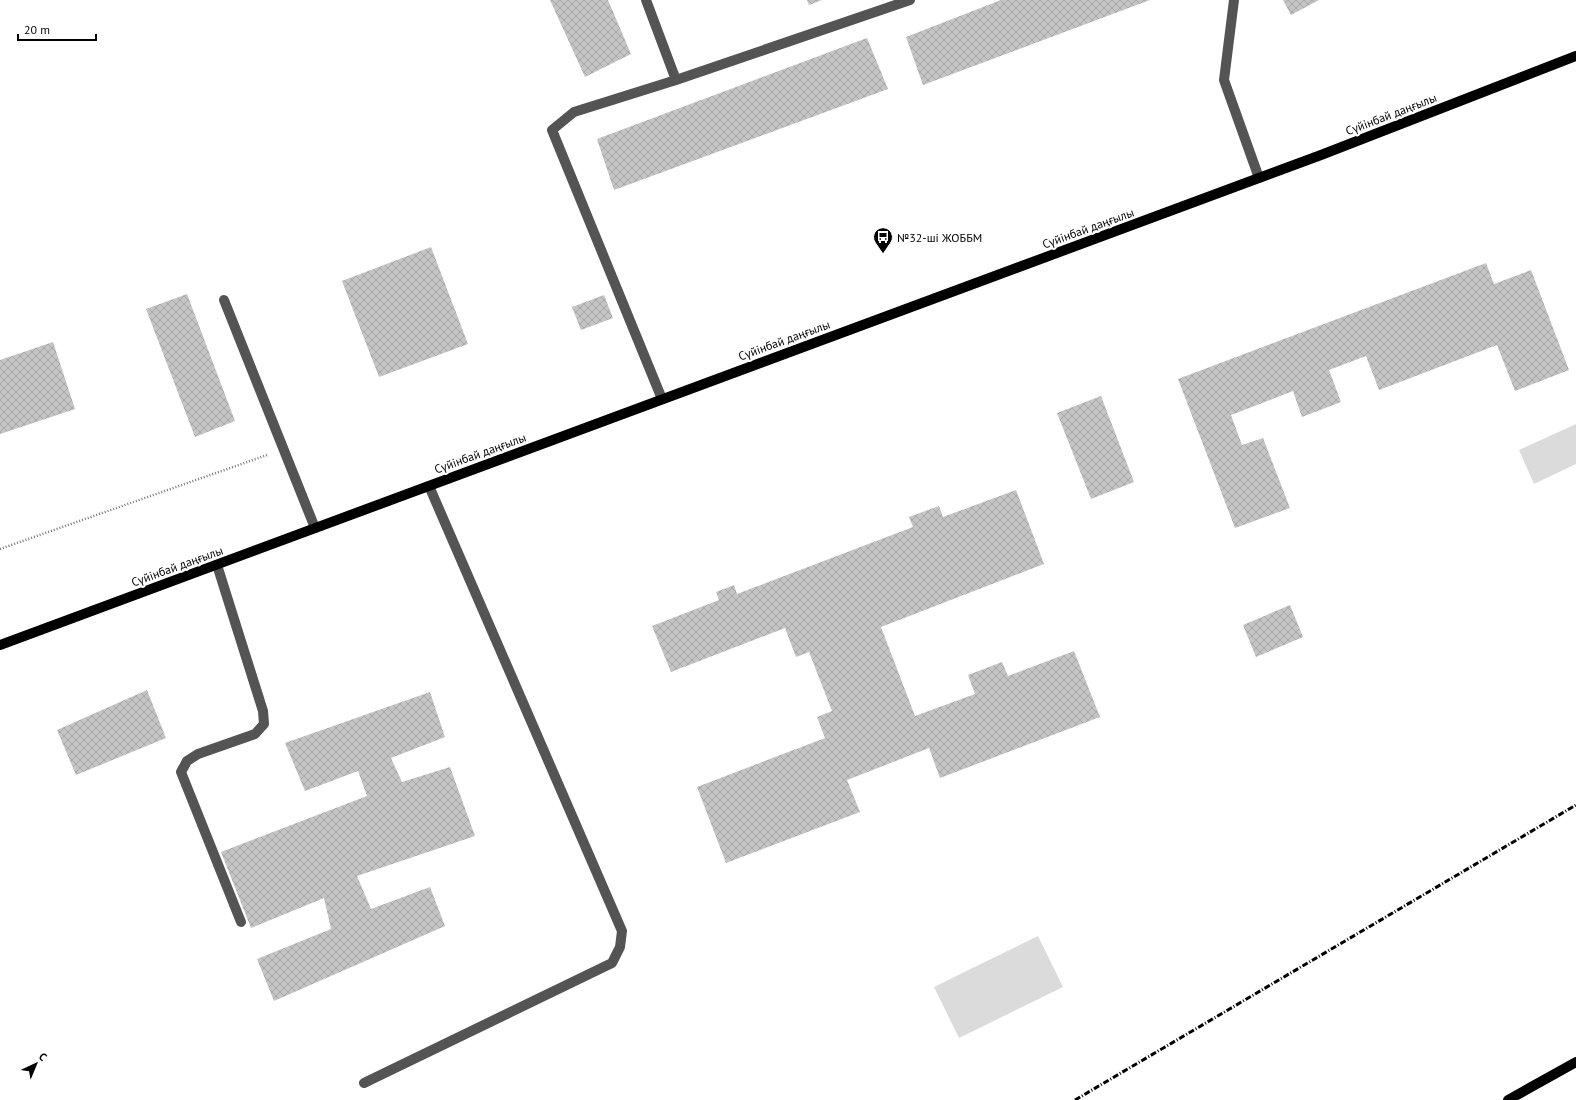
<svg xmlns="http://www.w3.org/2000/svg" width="1576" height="1100" font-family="'PT Sans',sans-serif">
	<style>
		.pitch { fill: #dbdbdb }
		.building { fill: url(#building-cross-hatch) }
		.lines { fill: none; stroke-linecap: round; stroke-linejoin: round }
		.path { stroke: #767676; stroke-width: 2.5; stroke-dasharray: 1 2; stroke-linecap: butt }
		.minor { stroke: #545454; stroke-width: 10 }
		.major { stroke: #000; stroke-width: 10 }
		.rail { stroke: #000; stroke-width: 3; stroke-dasharray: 6 2 1 2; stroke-linecap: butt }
		.labels { text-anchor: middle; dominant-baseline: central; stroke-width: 4; stroke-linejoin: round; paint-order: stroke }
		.street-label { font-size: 12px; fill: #000; stroke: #fff }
		.poi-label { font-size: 12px; fill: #000; stroke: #fff; text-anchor: start }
	</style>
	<defs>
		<pattern id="building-cross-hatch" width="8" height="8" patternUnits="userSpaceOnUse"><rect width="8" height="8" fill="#c4c4c4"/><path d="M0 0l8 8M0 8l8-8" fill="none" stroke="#a7a7a7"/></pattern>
	</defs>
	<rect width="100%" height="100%" fill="#fff"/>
	<path class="pitch" d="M1576,424V464L1534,484L1519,450Z
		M1038,936L1063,987L959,1038L934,987Z"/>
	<path class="building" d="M550,0H608L631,54L585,77Z
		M807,0H822L809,5Z
		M1001,0H1150L923,85L906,37Z
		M1283,0H1319L1291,15Z
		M867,38L888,89L614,190L597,139Z
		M431,247L468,344L379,377L342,281Z
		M1486,263L1494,284L1531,270L1569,370L1515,391L1497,345L1379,390L1366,356L1329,370L1341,402L1302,417L1293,391L1231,415L1242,445L1263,438L1290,508L1235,528L1178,379Z
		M187,294L235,421L195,437L146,309Z
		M604,295L613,318L581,330L572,307Z
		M53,342L75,409L0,434V360Z
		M1101,396L1134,482L1091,499L1057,413Z
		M1016,490L1044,564L881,627L915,716L975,694L968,675L1002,662L1008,676L1074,651L1100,717L940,778L929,748L847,780L860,812L726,863L697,787L825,738L817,717L832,711L809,652L796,657L785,628L671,672L652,626L719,600L716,592L734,585L737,594L913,527L909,517L939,506L943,517Z
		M1290,605L1303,637L1256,657L1243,625Z
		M147,690L166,738L76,775L57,730Z
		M430,692L445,737L391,758L402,782L450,767L475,836L357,876L371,909L430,887L445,926L274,1001L257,959L331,929L324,898L251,928L221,852L367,796L358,771L305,791L285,743Z"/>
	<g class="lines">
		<path class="path" d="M0,549L267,455"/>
		<path class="minor" d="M646,0L676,80
			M1234,0L1224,80L1259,178
			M224,300L315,528
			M662,399L552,130L574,112L676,80L910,0
			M217,565L263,711L264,724L255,734L198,754L187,761L181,772L241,922
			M364,1083L612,963L620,947L622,931L429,486"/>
		<path class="major" d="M0,645L1321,155L1576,56
			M1508,1100L1576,1062"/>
		<path class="rail" d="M1075,1100L1576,805"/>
	</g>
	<defs>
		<symbol id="bus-pin" viewBox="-11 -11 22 30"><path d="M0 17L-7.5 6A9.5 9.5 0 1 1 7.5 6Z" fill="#000" stroke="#fff"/><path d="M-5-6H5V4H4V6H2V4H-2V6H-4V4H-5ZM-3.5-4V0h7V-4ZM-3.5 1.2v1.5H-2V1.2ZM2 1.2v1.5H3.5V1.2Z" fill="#fff"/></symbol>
	</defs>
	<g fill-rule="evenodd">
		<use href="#bus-pin" x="872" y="226" width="22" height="30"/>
	</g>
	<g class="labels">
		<g class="street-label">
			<text transform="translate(1391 114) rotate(-21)">Сүйінбай даңғылы</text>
			<text transform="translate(1088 228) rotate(-20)">Сүйінбай даңғылы</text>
			<text transform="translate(784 340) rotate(-20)">Сүйінбай даңғылы</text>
			<text transform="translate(480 453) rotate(-20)">Сүйінбай даңғылы</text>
			<text transform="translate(177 566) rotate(-20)">Сүйінбай даңғылы</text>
		</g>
		<g class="poi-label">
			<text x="897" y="237">№32-ші ЖОББМ</text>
		</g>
	</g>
	<g transform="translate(36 1064) rotate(44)" stroke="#ffffff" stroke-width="3" paint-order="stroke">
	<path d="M0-3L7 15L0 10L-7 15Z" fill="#000000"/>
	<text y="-6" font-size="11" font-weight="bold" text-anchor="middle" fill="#000000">С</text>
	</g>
	<path d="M18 34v6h78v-6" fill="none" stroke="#000000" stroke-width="2"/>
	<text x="24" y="34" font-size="12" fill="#000000" stroke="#ffffff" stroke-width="3" paint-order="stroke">20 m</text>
</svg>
